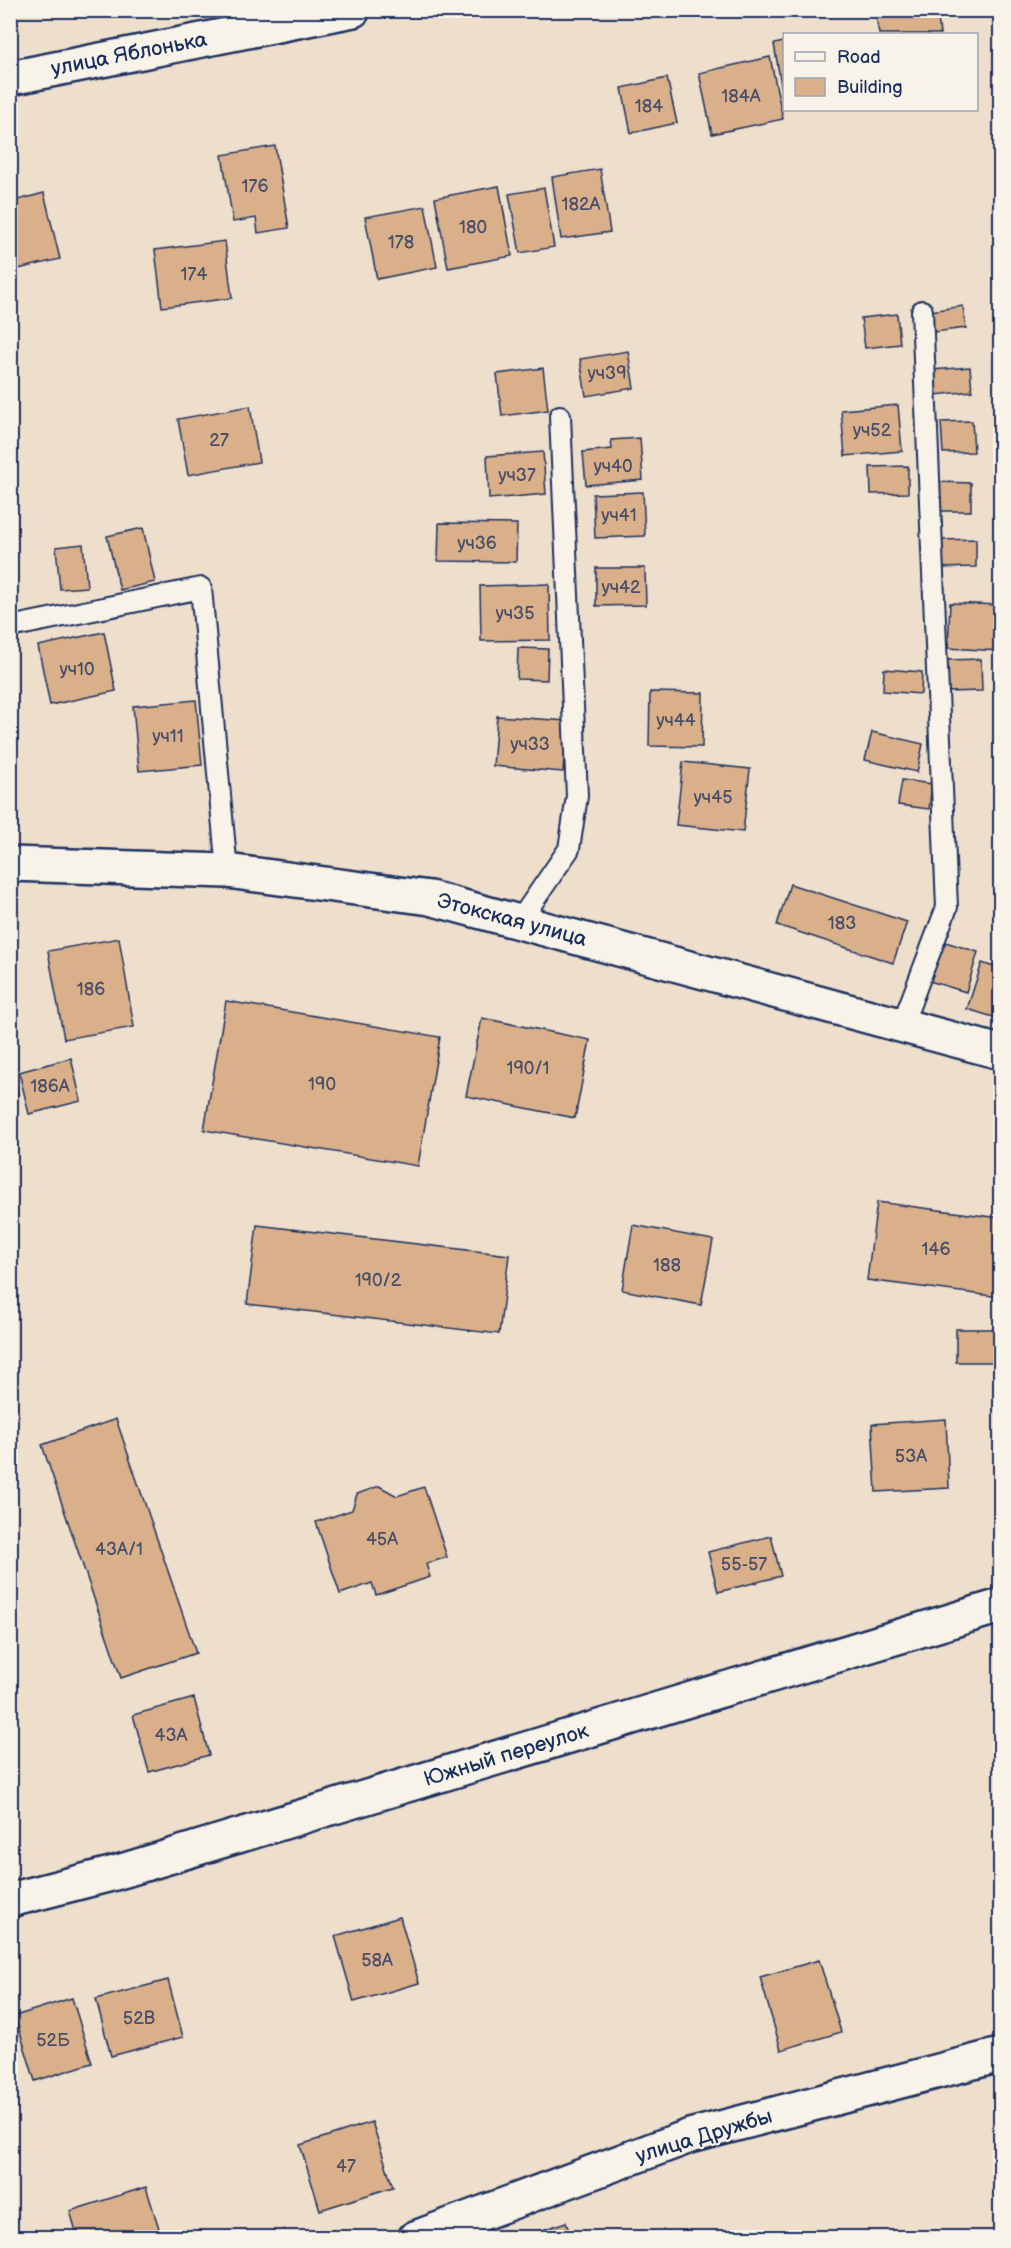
<svg xmlns="http://www.w3.org/2000/svg" width="1011" height="2248" font-family="'Balsamiq Sans',sans-serif">
	<style>
		.building { fill: #d9b08a; stroke: #1b2f5e; stroke-width: 1.5 }
		.lines { fill: none; stroke-linecap: round; stroke-linejoin: round }
		.lane-casing { stroke: #1b2f5e; stroke-width: 24 }
		.street-casing { stroke: #1b2f5e; stroke-width: 38 }
		.secondary-casing { stroke: #1b2f5e; stroke-width: 38 }
		.lane { stroke: #f7f3e8; stroke-width: 20 }
		.street { stroke: #f7f3e8; stroke-width: 33 }
		.secondary { stroke: #f7f3e8; stroke-width: 33 }
		.labels { text-anchor: middle; dominant-baseline: central; stroke-width: 4.5; stroke-linejoin: round; paint-order: stroke }
		.number-label { font-size: 18px; fill: #4a4f69 }
		.street-label { font-size: 21px; fill: #1b2f5e; stroke: #f7f3e8 }
	</style>
	<rect width="100%" height="100%" fill="#eedfcc"/>
	<filter id="ink" filterUnits="userSpaceOnUse"><feTurbulence type="fractalNoise" baseFrequency=".0167" numOctaves="2"/><feDisplacementMap in="SourceGraphic" scale="12" xChannelSelector="R" yChannelSelector="G"/><feConvolveMatrix kernelMatrix="1 2 1 2 8 2 1 2 1" color-interpolation-filters="sRGB"/></filter>
	<g filter="url(#ink)">
		<path class="building" d="M875,10H937L940,34H879Z
			M784,42V102L774,44Z
			M770,57L783,119L712,134L699,73Z
			M667,78L677,123L631,133L622,88Z
			M275,146L289,228L258,233L256,218L233,222L222,155Z
			M600,169L610,232L561,239L552,177Z
			M499,186L512,256L448,268L435,198Z
			M544,188L554,247L520,253L509,194Z
			M44,193L60,259L10,271V202Z
			M425,206L437,267L377,279L365,217Z
			M225,241L232,298L162,307L155,250Z
			M963,306L966,328L934,332L931,311Z
			M897,314L900,344L865,348L861,318Z
			M628,351L634,388L586,396L580,359Z
			M970,367L972,391L935,395L932,370Z
			M543,368L548,410L502,416L497,374Z
			M898,405L902,451L845,456L841,410Z
			M250,406L259,462L188,475L178,419Z
			M972,421L974,452L943,453L941,422Z
			M640,438L643,480L586,485L583,452L612,449L611,440Z
			M543,452L546,494L489,499L487,456Z
			M908,466V493L871,494L870,467Z
			M938,482L971,483V511H938Z
			M643,492L645,536L595,538L593,494Z
			M439,523L517,524L516,562L438,561Z
			M143,528L155,582L120,590L107,536Z
			M976,539V567L941,568V540Z
			M83,544L87,587L60,589L56,547Z
			M596,568H645L646,605L596,606Z
			M549,584L550,640L481,641L480,586Z
			M950,603L1000,605V651L948,648Z
			M104,632L116,691L50,705L38,646Z
			M518,648L548,649L547,680L517,679Z
			M981,659L982,691L947,692V660Z
			M884,669L922,672L921,694L883,691Z
			M650,692L703,693L702,747L649,746Z
			M196,700L202,765L139,771L133,706Z
			M497,716L567,721L563,772L493,766Z
			M872,732L923,744L917,772L865,760Z
			M683,762L750,769L743,832L676,825Z
			M902,780L932,784L929,809L898,805Z
			M790,884L907,922L893,963L777,925Z
			M119,938L134,1027L64,1039L48,951Z
			M939,940L978,952L966,992L926,980Z
			M982,963L1000,969V1019L967,1009Z
			M226,1001L440,1037L418,1166L204,1130Z
			M482,1018L590,1040L575,1118L466,1096Z
			M10,1057L18,1095L10,1097Z
			M71,1058L81,1101L29,1114L19,1072Z
			M877,1202L1000,1218V1297L867,1280Z
			M257,1225L509,1255L499,1334L247,1304Z
			M633,1225L713,1240L701,1305L622,1290Z
			M956,1329H1000V1362H956Z
			M116,1419L196,1653L121,1678L42,1445Z
			M946,1419L949,1488L876,1492L872,1424Z
			M379,1486L397,1496L424,1487L447,1557L426,1564L430,1577L376,1595L372,1583L340,1594L316,1522L352,1510L357,1494Z
			M771,1536L781,1576L718,1592L708,1552Z
			M194,1698L209,1755L149,1772L133,1715Z
			M400,1917L419,1983L354,2002L335,1936Z
			M819,1960L841,2032L781,2050L760,1977Z
			M168,1980L183,2037L111,2056L96,1999Z
			M72,1998L92,2063L35,2081L15,2016Z
			M372,2122L393,2187L320,2210L300,2145Z
			M146,2187L162,2238H78L70,2211Z
			M566,2222L571,2238H529L528,2235Z"/>
		<g class="lines">
			<defs>
				<path id="lane" d="M10,627L201,588L227,871
					M519,922L569,849L577,796L560,416
					M902,1025L947,907L922,311"/>
				<path id="street" d="M10,78L353,10
					M10,1900L115,1873L1000,1606
					M415,2238L690,2136L1000,2055"/>
				<path id="secondary" d="M10,864L227,871L430,898L1000,1052"/>
			</defs>
			<use href="#lane" class="lane-casing"/>
			<use href="#street" class="street-casing"/>
			<use href="#secondary" class="secondary-casing"/>
			<use href="#lane" class="lane"/>
			<use href="#street" class="street"/>
			<use href="#secondary" class="secondary"/>
		</g>
	</g>
	<g class="labels">
		<g class="number-label">
			<text x="741" y="96">184А</text>
			<text x="649" y="106">184</text>
			<text x="255" y="186">176</text>
			<text x="581" y="204">182А</text>
			<text x="473" y="227">180</text>
			<text x="401" y="242">178</text>
			<text x="194" y="274">174</text>
			<text x="607" y="373">уч39</text>
			<text x="872" y="430">уч52</text>
			<text x="219" y="440">27</text>
			<text x="613" y="466">уч40</text>
			<text x="517" y="475">уч37</text>
			<text x="619" y="515">уч41</text>
			<text x="477" y="543">уч36</text>
			<text x="621" y="587">уч42</text>
			<text x="515" y="613">уч35</text>
			<text x="77" y="669">уч10</text>
			<text x="676" y="720">уч44</text>
			<text x="168" y="736">уч11</text>
			<text x="530" y="744">уч33</text>
			<text x="713" y="797">уч45</text>
			<text x="842" y="923">183</text>
			<text x="91" y="989">186</text>
			<text x="528" y="1068">190/1</text>
			<text x="322" y="1084">190</text>
			<text x="50" y="1086">186А</text>
			<text x="936" y="1249">146</text>
			<text x="667" y="1265">188</text>
			<text x="378" y="1280">190/2</text>
			<text x="911" y="1456">53А</text>
			<text x="382" y="1539">45А</text>
			<text x="119" y="1549">43А/1</text>
			<text x="744" y="1564">55-57</text>
			<text x="171" y="1735">43А</text>
			<text x="377" y="1960">58А</text>
			<text x="139" y="2018">52В</text>
			<text x="53" y="2040">52Б</text>
			<text x="346" y="2166">47</text>
		</g>
		<g class="street-label">
			<text transform="translate(129 54) rotate(-11)">улица Яблонька</text>
			<text transform="translate(512 920) rotate(15)">Этокская улица</text>
			<text transform="translate(506 1755) rotate(-17)">Южный переулок</text>
			<text transform="translate(704 2136) rotate(-17)">улица Дружбы</text>
		</g>
	</g>
	<rect width="1011" height="2248" fill="none" stroke="#f7f3e8" stroke-width="36"/>
	<rect x="18" y="18" width="975" height="2212" fill="none" stroke="#1b2f5e" stroke-width="2" filter="url(#ink)"/>
	<rect x="783" y="33" width="195" height="78" fill="#f7f3e8" stroke="#9fa5b1" stroke-width="1.5"/>
	<rect x="795" y="52" width="30" height="9" fill="#f7f3e8" stroke="#9fa5b1" stroke-width="1.5"/>
	<text x="837" y="63" font-size="18" fill="#1b2f5e">Road</text>
	<rect x="795" y="78" width="30" height="18" fill="#d9b08a" stroke="#9fa5b1" stroke-width="1.5"/>
	<text x="837" y="93" font-size="18" fill="#1b2f5e">Building</text>
</svg>
